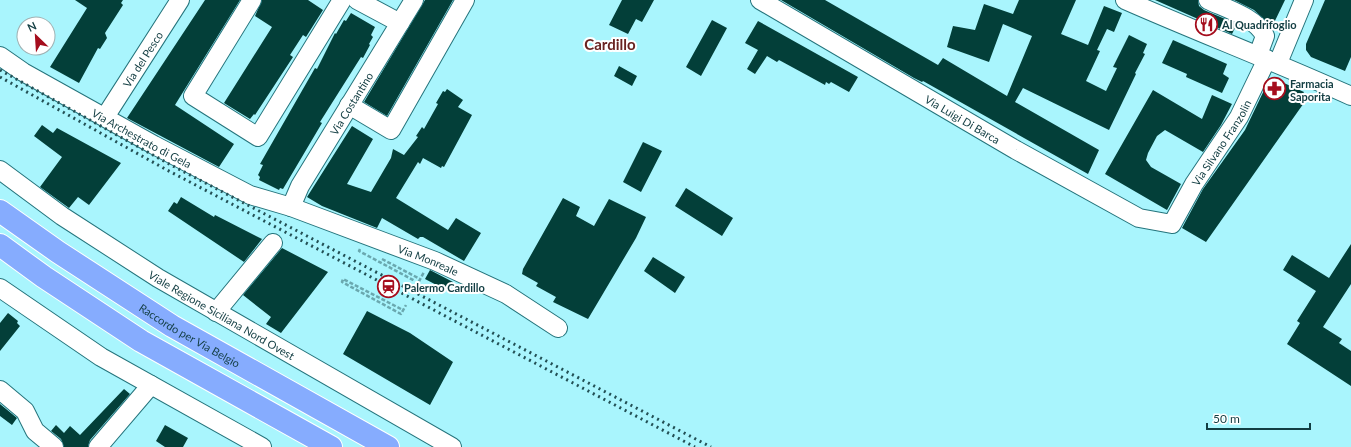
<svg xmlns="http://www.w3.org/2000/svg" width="1351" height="447" font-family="Lato,sans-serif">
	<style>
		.building { fill: #033f39 }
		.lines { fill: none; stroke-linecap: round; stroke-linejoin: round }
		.minor-casing { stroke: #25747c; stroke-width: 20 }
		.highway-casing { stroke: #fff; stroke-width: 24 }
		.path { stroke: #6aa8af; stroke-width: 2.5; stroke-dasharray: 4 2; stroke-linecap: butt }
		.minor { stroke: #fff; stroke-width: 18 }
		.highway { stroke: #86acfe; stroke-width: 22 }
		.rail { stroke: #225055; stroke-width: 3; stroke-dasharray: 2 4; stroke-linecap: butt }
		.labels { text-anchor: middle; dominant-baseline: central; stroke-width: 4; stroke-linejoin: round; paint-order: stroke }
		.poi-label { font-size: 11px; font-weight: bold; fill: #123d42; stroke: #fff; text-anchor: start }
		.street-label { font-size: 11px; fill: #123d42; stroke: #fff }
		.district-label { font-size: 15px; font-weight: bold; fill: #682321; stroke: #fff }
	</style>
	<rect width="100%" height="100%" fill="#a9f5fd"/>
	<path class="building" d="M75,0H123L121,3L123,5L105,33L107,38L100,49L98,48L79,83L50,67L87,8Z
		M205,0H240L175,105L234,144L219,167L127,118Z
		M262,0H308L323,10L306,37L303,35L290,55L293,57L255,115L254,114L250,119L224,103L272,27L255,16Z
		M425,0H453L387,116L364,102Z
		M622,0H654L642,22L636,19L628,34L609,25Z
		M781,0H825L938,65L943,58L1007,96L1032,36L1003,24L989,62L947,47L953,26L975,30L984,4L1013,14L1019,0H1076L1061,34L1088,45L1104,6L1122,13L1114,32L1107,29L1097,50L1100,51L1086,81L1106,91L1117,68L1113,67L1129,35L1147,44L1143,53L1145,54L1135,73L1136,74L1109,130L1023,88L1015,102L1099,150L1088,174L923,81L922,82L914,78Z
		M1155,0H1198L1199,6L1204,10L1237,24L1232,34Z
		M1234,0H1285L1272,27L1254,10Z
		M1325,0H1351V57L1345,71L1311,57L1306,50V44Z
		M351,13L375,27L371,35L373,37L369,44L370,45L363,58L361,57L320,122L322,123L283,189L280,188L279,190L259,180L260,177L258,175L263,165L260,164L315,68L317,69L335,33L336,34L344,20L346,21Z
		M712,20L727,28L701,76L686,67Z
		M758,21L858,77L849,92L831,82L829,84L826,82L825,85L779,60L777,62L767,56L755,74L747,69L758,50L745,43Z
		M1173,40L1227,64L1223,74L1229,78L1222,93L1186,77L1187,74L1162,63Z
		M619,66L637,76L632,86L614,76Z
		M1275,79L1304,92L1301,97L1306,100L1206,242L1182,228L1203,189L1245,130L1268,82L1272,84Z
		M447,89L463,100L458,107L472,115L444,167L442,166L441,168L423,158L420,164L418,162L396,198L448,230L456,218L481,233L464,261L423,237H420L418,239L382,218L377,228L322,206L307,197L352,126L373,139L347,184L371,192L391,158L393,149L404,155L418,137L416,136L422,127L424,129L438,104L436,103L443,91L445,92Z
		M1153,90L1202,119L1212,95L1232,104L1221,125L1203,152L1165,130L1157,136L1148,153L1146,160L1151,167L1181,184L1167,210L1105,174Z
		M42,125L53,133L57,128L121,163L89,205L78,197L69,208L40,187L62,157L34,136Z
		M643,142L662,151L641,192L623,182Z
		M686,188L733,218L722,236L675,206Z
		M181,197L214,217L215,215L262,239L244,262L168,211L174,202L177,204Z
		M563,198L580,207L576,216L594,226L609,199L646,217L636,238L588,319L553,302L556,297L536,286L538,283L522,274L523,269Z
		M1351,244V284L1323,327L1342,339L1339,343L1351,351V386L1287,344L1300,323L1297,321L1316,291L1283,270L1292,255L1329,278Z
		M282,248L328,272L281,333L266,324L271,317L243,295Z
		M653,257L685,277L675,293L644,271Z
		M430,270L453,282L448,291L425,279Z
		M367,311L410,333L453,362L430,405L343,354Z
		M8,313L18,321L17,323L20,326L0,351V323Z
		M124,389L130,394L90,440L88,447H64L61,439L51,431L56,425L64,433L70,426L80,435Z
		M0,404L17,418L12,425L0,416Z
		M165,425L188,438L183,447H165L156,441Z"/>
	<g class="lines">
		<defs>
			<g id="minor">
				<path d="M252,0L193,96L258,137L342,0"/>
				<path d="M357,0L400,23"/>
				<path id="s1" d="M760,0L1016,150L1139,218L1172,224L1194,184L1239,117L1267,59"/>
				<path d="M1125,0C1200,33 1276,62 1351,96"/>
				<path d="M1208,0C1227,9 1255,17 1265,36L1258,55"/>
				<path id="s2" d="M0,56L23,72L154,145L250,195L291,207L435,261L506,294L558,328"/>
				<path d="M1278,63L1304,0"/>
				<path d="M349,105L391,130L465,0"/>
				<path id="s3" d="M105,117L180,0"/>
				<path id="s4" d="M0,170L62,216L158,278L452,447"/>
				<path id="s5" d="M291,207L300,186L414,0"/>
				<path d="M0,288L101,357L262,447"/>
				<path d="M216,312L273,243"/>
				<path d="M0,390L25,411L35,431L54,447"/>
				<path d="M98,447L151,385"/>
			</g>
			<g id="highway">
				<path id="s6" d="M0,211L58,252L172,326L388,447"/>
				<path d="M0,245L44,277L141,341L331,447"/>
			</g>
		</defs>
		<use href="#minor" class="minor-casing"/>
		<use href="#highway" class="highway-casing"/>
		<path class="path" d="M360,249L359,251L415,281
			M382,259L420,279
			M416,287L424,272
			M401,309L343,279L342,282L401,314L406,305"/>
		<use href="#minor" class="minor"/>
		<use href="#highway" class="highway"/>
		<path class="rail" d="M0,70L171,165L711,447
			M0,77L167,170L695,447"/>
	</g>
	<defs>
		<symbol id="restaurant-ring" viewBox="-11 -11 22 22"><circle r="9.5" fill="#fff" stroke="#a50d1d" stroke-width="1.5"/><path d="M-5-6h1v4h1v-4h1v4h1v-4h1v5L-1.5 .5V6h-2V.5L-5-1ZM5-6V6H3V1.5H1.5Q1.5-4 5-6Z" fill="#a50d1d"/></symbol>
		<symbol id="pharmacy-ring" viewBox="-11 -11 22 22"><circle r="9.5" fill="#fff" stroke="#a50d1d" stroke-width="1.5"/><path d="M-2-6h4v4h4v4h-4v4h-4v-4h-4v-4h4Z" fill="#a50d1d"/></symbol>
		<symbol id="station-ring" viewBox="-11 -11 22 22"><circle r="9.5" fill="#fff" stroke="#a50d1d" stroke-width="1.5"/><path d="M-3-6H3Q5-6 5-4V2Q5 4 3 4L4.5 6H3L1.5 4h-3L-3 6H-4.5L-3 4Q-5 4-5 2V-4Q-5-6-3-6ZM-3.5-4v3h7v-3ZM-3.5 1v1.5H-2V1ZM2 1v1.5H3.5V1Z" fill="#a50d1d"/></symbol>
	</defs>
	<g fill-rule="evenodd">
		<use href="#restaurant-ring" x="1194" y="12" width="25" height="25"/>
		<use href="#pharmacy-ring" x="1262" y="76" width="25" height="25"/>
		<use href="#station-ring" x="376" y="274" width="25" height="25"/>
	</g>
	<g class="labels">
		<g class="poi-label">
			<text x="1222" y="24">Al Quadrifoglio</text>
			<text x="1290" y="83">Farmacia<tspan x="1290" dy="13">Saporita</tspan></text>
			<text x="404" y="287">Palermo Cardillo</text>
		</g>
		<g class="street-label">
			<text stroke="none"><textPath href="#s3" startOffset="69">Via del Pesco</textPath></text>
			<text stroke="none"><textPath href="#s5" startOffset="120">Via Costantino</textPath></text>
			<text stroke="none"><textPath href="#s1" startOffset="235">Via Luigi Di Barca</textPath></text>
			<text stroke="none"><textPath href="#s2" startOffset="164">Via Archestrato di Gela</textPath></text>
			<text stroke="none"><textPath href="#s1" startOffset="566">Via Silvano Franzolin</textPath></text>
			<text stroke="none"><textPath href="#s2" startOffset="476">Via Monreale</textPath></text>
			<text stroke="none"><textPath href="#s4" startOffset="265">Viale Regione Siciliana Nord Ovest</textPath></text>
			<text stroke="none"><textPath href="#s6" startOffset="227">Raccordo per Via Belgio</textPath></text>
		</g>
		<g class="district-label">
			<text x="610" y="44">Cardillo</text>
		</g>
	</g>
	<g transform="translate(36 36) rotate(335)"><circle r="19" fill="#ffffff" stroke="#a0b1b3"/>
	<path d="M0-3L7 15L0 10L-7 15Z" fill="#a50d1d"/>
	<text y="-6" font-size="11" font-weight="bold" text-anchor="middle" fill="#123d42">N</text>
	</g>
	<path d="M1207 423v6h103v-6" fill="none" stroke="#123d42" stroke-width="2"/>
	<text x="1213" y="423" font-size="12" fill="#123d42" stroke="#ffffff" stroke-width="3" paint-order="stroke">50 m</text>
</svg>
